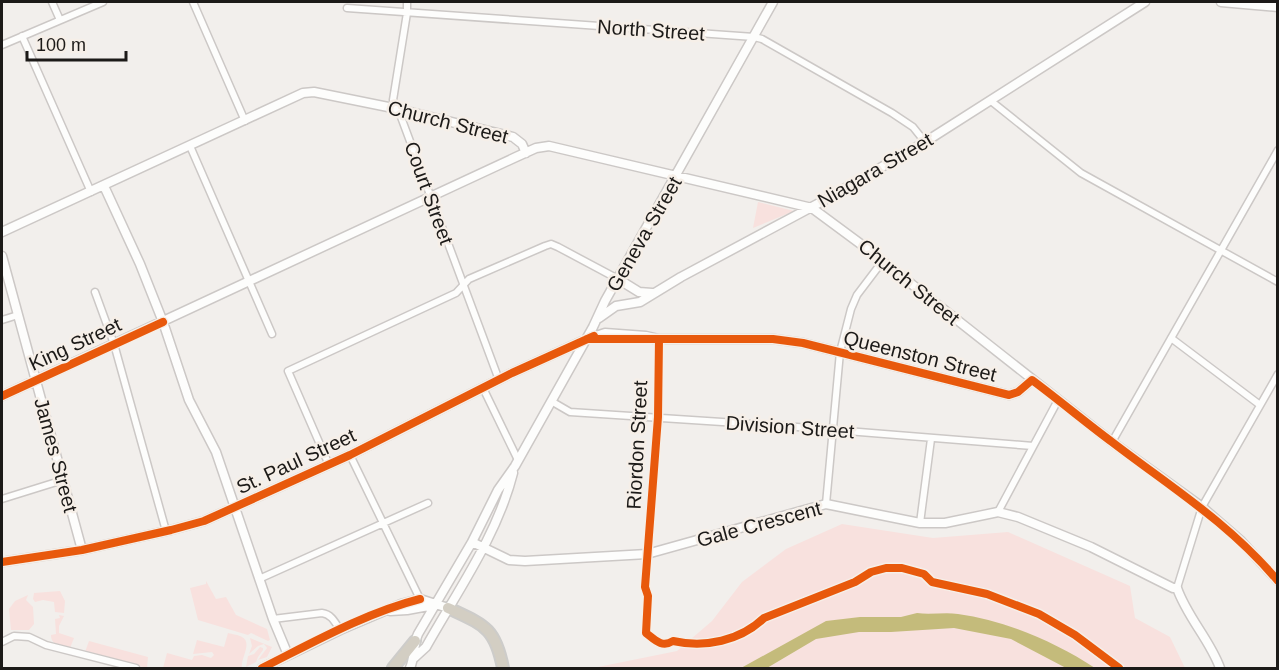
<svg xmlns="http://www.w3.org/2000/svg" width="1279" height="670" font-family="Arial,sans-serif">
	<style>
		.green { fill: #f8e1de }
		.water { fill: #c4bb7b }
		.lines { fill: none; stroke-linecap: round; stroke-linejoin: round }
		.street-casing { stroke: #ccc8c6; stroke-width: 9 }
		.secondary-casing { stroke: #ccc8c6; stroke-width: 11 }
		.highway-casing { stroke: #cdccca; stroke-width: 14 }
		.street { stroke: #fdfdfc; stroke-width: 6 }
		.secondary { stroke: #fdfdfc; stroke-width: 8 }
		.highway { stroke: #d3cec3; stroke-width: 10 }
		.cycleway-casing { stroke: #f6efe8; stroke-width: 11 }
		.cycleway { stroke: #e8590c; stroke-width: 8 }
		.labels { text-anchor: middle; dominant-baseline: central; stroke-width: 5; stroke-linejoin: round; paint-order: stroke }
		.street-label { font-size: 20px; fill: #1c1a18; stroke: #f6efe8 }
	</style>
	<rect width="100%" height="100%" fill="#f2efec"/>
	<path class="green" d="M758,202L794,211L753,228Z
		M842,524L933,538L1008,532L1130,586L1135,618L1170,637L1185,668H593L677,651L712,621L742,582L786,549Z
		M206,581L216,599L226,597L236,615L267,629L270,640L268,641L251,633L248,635L198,620L190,588L206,584Z
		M60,591L65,601L64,613L55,612L54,602L43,600L35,602L33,599L34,593Z
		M28,595L26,600L33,607L34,624L29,630H11L9,609L15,601Z
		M59,615L64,616L59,626V633L74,638L70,648C61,645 51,646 51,635L56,634L55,619L60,618Z
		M228,633C232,634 239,635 242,637C253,643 240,659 242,668H163L167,653L192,660L194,656L202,655L211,658L214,655L212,652L193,654L197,640L224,647Z
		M250,638L272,647L267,657L258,660L267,648L264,644L258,646L249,654L252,646Z
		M89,641L148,657L147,668L85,652Z
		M260,647L263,648V650L258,657L256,662L246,667L248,656L254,654Z"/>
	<path class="water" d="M917,613C930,615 945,612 958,614C1007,621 1055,642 1095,668H1066L1011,639L954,628L891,632H859L816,639L767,668H741L826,621L860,617H901Z"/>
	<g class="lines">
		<defs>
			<path id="street" d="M52,2L60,20
				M193,2L245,121
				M407,2V13L393,100L398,109L499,380
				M347,8L754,37L762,39L892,113L913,127L925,142
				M22,36L91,192
				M2,45L103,2
				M991,101L1081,173L1278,282
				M190,146L272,334
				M95,292L114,344L166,531
				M2,320L18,315
				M1171,338L1260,405
				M483,388L518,460
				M551,401L570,412L797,427L1033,446
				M1112,442L1278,150
				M350,455L420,599
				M329,465L288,371L456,293L469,279L545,246L551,244L558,247L618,279
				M2,499L63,480
				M826,504L840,352L851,309L857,295L882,262
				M998,512L1058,400
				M920,523L931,439
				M259,579L428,503
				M645,587L658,417L659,339
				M1177,588L1202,507L1278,374
				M273,619L322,613C331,614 335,622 340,630
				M2,642L14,636L29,637L46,645L136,668"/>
			<path id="secondary" d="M1221,2L1278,7
				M104,186L140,264L163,322L189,400L216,452L273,619L288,655
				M2,232L303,93L314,92L398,109L513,137L522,144L526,153
				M2,256L82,550
				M618,279L639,292L652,293
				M599,318L616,306L640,302L681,277L821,202L925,142L1145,2
				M654,339H773L803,343L1009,395L1018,392L1032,380
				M2,396L516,157L536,148L549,146L812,208L862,245L1112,442L1202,507L1241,541L1278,581
				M472,542L509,560L525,561L647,554L826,504L920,523H945L998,512L1018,517L1091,547L1173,588H1177C1187,617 1210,640 1220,668
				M2,562L82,550L171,530L204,521L350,455L512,373L587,339L605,333L646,336L659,339
				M390,611L407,610L434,605
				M414,658L426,647C458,590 497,536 513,473
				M262,668L340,630L401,604L420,599L448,608
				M410,668C415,657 413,645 418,634L472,542L498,490L515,466L593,327L605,301L773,2"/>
			<path id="highway" d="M448,608C484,625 495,627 503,668
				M393,668L415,641"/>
		</defs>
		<use href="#street" class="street-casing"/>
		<use href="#secondary" class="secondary-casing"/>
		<use href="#highway" class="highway-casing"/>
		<use href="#street" class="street"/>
		<use href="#secondary" class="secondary"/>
		<use href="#highway" class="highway"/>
		<defs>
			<path id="cycleway" d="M587,339H773L803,343L1009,395L1018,392L1032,380C1059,400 1085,422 1112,442C1172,488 1228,522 1278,581
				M659,339L658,417L645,587L648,596L646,633C655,640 662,648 673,641C705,648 740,641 764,618L855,582L871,572L886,568H902L924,574L932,582L987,594L1039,614L1075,635L1119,668
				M2,396L163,322
				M2,562L82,550L171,530L204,521L350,455L512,373L594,336
				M262,668C312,643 365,613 420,599"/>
		</defs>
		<use href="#cycleway" class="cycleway-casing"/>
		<use href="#cycleway" class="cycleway"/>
	</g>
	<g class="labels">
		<g class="street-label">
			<text transform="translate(651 30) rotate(4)">North Street</text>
			<text transform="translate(448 122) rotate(14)">Church Street</text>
			<text transform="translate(875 170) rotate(-30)">Niagara Street</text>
			<text transform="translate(429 193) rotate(70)">Court Street</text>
			<text transform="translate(644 234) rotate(-60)">Geneva Street</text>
			<text transform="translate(909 282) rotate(39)">Church Street</text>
			<text transform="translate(75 344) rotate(-25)">King Street</text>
			<text transform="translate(920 356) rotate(14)">Queenston Street</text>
			<text transform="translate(790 427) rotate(4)">Division Street</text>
			<text transform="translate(637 445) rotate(-87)">Riordon Street</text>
			<text transform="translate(56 455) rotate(75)">James Street</text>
			<text transform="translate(296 461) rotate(-25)">St. Paul Street</text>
			<text transform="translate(759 524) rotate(-15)">Gale Crescent</text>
		</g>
	</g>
	<rect width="1279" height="670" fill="none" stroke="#1c1a18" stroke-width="6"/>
	<path d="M27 51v9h99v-9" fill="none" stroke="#1c1a18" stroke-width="3"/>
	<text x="36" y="51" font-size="18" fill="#1c1a18" stroke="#f6efe8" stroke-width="4.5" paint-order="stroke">100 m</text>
</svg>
